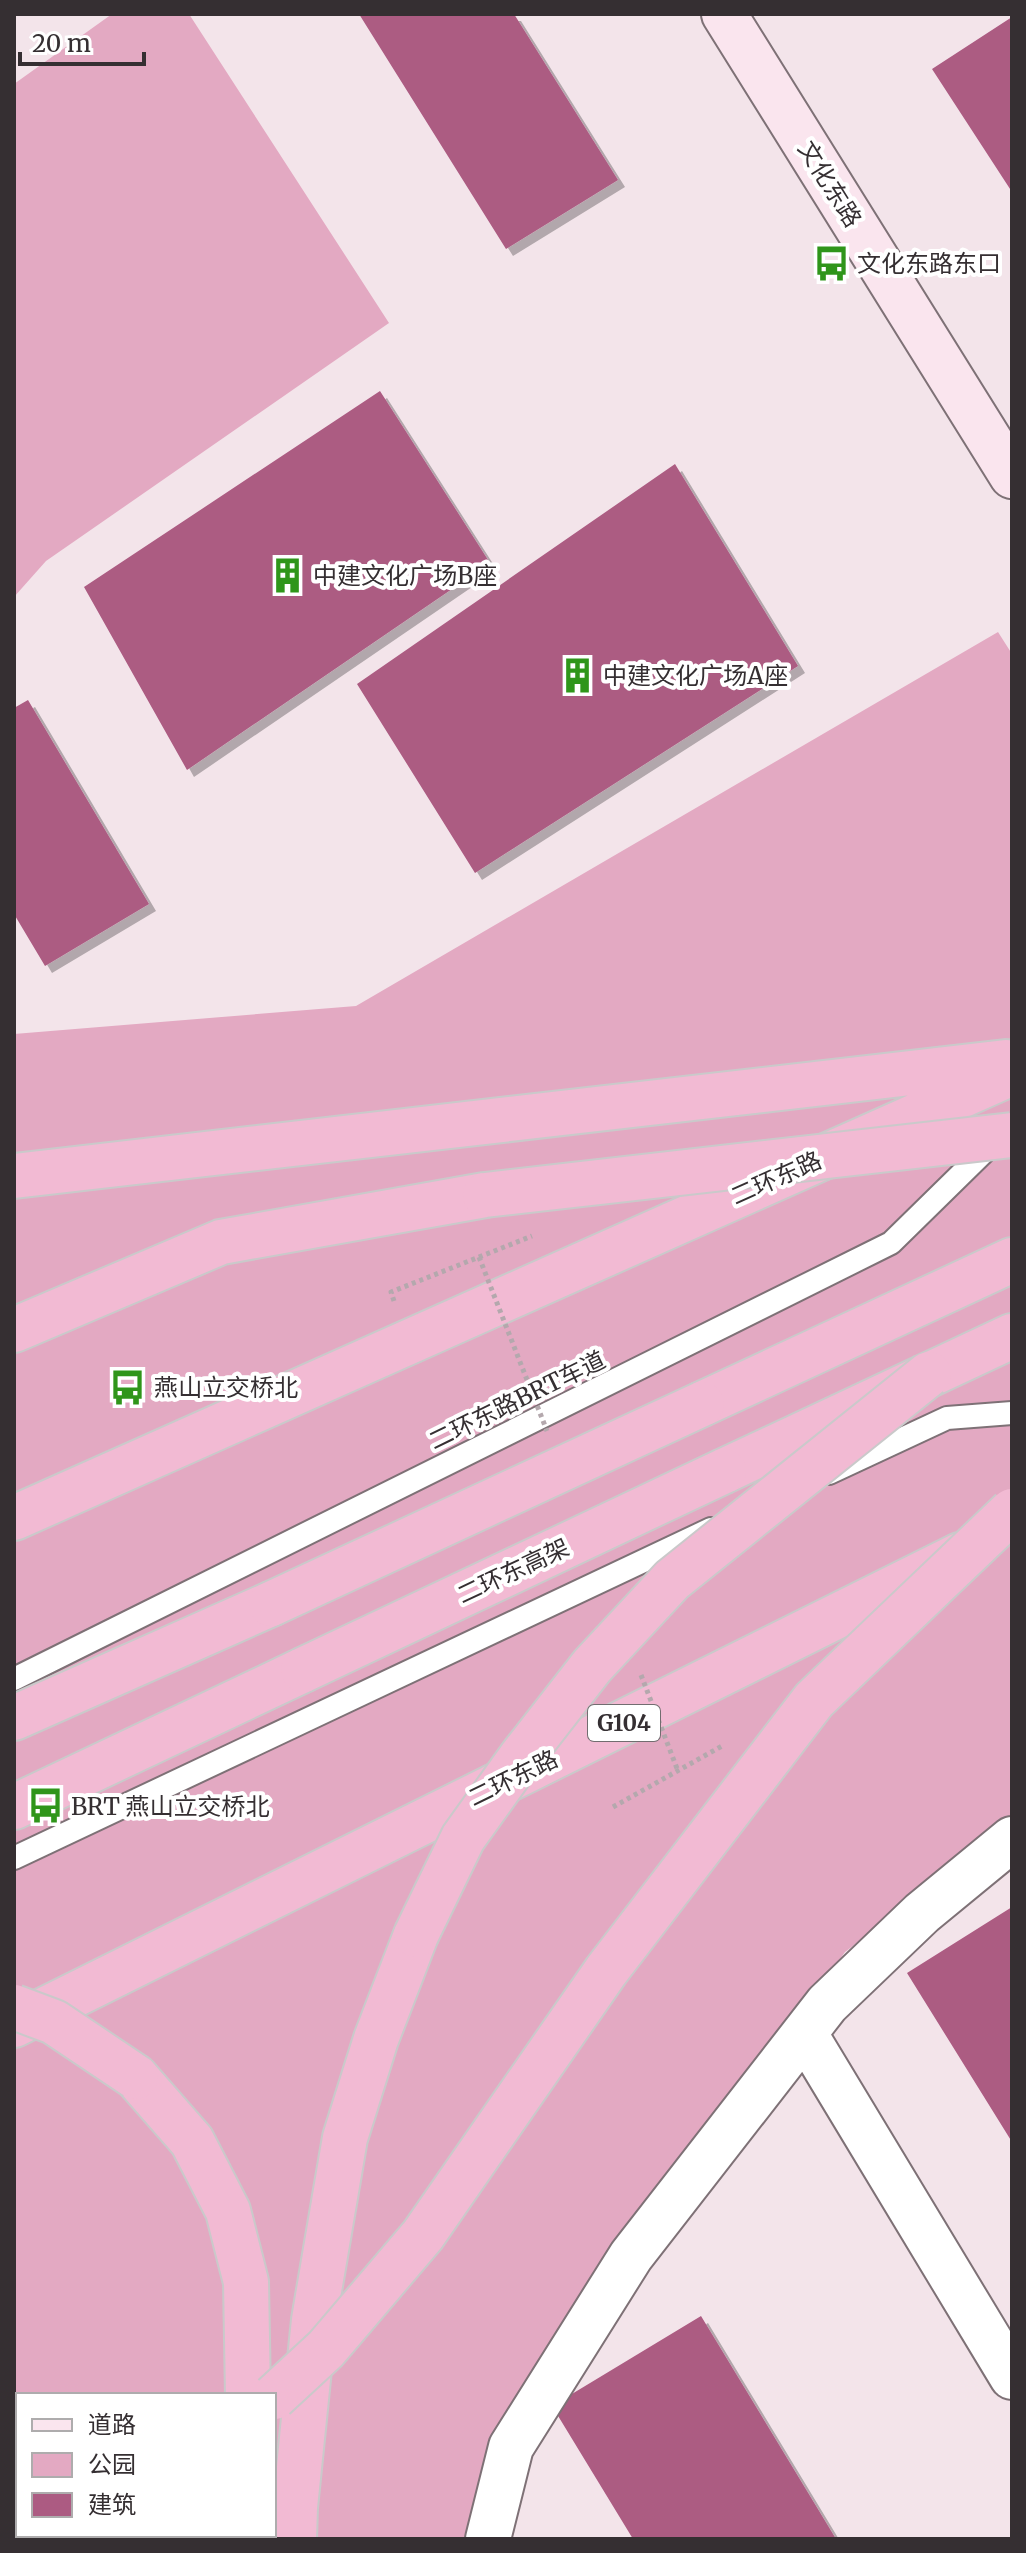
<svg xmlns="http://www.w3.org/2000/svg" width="1026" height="2553" font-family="Merriweather,'Noto Sans SC',serif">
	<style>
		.green { fill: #e3a9c2; fill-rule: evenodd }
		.building { fill: #ac5b82; filter: url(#shadow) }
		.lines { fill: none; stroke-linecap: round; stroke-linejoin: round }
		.service-casing { stroke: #7e7176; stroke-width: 26 }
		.minor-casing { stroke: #7e7176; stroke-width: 48 }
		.secondary-casing { stroke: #7e7176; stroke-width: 48 }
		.trunk-casing { stroke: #cac9ca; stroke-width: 48 }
		.path { stroke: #b4a8ad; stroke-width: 5; stroke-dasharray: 4 4; stroke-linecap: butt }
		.service { stroke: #fff; stroke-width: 22 }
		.minor { stroke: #fff; stroke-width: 44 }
		.secondary { stroke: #fae5ee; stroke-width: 44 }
		.trunk { stroke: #f2bad3; stroke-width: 44 }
		.trunk-bridge-casing { stroke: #cac9ca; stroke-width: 48; stroke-linecap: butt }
		.path-bridge { stroke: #b4a8ad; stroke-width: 5; stroke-dasharray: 4 4; stroke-linecap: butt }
		.trunk-bridge { stroke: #f2bad3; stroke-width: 44 }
		.labels { text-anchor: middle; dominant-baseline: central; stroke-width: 8; stroke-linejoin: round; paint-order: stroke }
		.shield { fill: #fff; stroke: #726d70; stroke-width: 2 }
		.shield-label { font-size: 22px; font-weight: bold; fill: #352f32 }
		.street-label { font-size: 24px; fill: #352f32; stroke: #fff }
		.poi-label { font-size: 24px; fill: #352f32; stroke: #fff; text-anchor: start }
	</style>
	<defs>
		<filter id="shadow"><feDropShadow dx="7" dy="7" stdDeviation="0" flood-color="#0004"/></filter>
	</defs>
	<rect width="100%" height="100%" fill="#f3e4ea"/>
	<path class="green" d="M112,14H189L389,323L46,561L14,597V84Z
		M998,632L1012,654V1824L845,1952L718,2131L508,2468L500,2539H14V1034L356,1006ZM18,2395H274V2535H18Z"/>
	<path class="building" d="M359,14H514L618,180L506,249Z
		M1012,17V192L932,69Z
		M380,391L490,563L187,770L84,587Z
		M675,464L798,666L475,873L357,684Z
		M28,700L149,904L45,966L14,914V708Z
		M1012,1907V2142L907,1973Z
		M701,2316L836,2539H633L552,2406Z"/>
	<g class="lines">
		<defs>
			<path id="service" d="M829,1473L947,1418L1012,1413
				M14,1679L891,1243L994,1142
				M14,1858L711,1529"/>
			<path id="minor" d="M805,2034L1012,2377
				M488,2539L511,2447L631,2256L827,2004L922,1913L1012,1839"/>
			<path id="secondary" d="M724,14L1012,476"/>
			<path id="trunk" d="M14,1176L1006,1062
				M14,1330L221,1242L485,1195
				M702,1404L1012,1260
				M724,1471L1012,1336
				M14,1518L1012,1073
				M14,1718L271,1604
				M14,1807L303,1670
				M14,2025L960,1555
				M136,2077L192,2141L228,2211L246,2282L248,2395
				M77,2539L85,2535
				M189,2539L192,2535
				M294,2539L295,2507L314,2320L345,2138L376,2039L416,1935"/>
		</defs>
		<use href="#service" class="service-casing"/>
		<use href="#minor" class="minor-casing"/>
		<use href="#secondary" class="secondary-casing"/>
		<use href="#trunk" class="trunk-casing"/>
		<path class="path" d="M394,1301L391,1292L532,1236
			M613,1807L722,1746"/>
		<use href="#service" class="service"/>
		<use href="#minor" class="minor"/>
		<use href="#secondary" class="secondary"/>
		<use href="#trunk" class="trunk"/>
		<defs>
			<path id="trunk-bridge" d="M485,1195L1012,1135
				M271,1604L702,1404
				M303,1670L724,1471
				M416,1935L463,1838L521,1757L592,1666L672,1580L929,1374
				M14,2007L54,2022L136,2077
				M274,2397L326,2349L423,2235L606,1971L814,1700L1012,1511"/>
		</defs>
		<use href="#trunk-bridge" class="trunk-bridge-casing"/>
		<path class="path-bridge" d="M479,1257L547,1431
			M641,1675L678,1771"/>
		<use href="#trunk-bridge" class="trunk-bridge"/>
	</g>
	<defs>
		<symbol id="bus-bare" viewBox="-9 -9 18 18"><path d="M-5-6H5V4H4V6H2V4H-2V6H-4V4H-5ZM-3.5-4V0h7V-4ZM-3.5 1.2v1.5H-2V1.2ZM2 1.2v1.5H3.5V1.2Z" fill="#2f951a" stroke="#fff" stroke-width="2.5" paint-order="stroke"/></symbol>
		<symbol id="building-bare" viewBox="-9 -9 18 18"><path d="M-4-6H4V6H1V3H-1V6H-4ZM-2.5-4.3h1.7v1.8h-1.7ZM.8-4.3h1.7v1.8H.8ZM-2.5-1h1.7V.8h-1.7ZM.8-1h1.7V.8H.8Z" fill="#2f951a" stroke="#fff" stroke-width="2.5" paint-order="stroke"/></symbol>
	</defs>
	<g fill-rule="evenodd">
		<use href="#bus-bare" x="806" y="238" width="51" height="51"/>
		<use href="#building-bare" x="262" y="550" width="51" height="51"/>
		<use href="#building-bare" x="552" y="650" width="51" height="51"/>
		<use href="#bus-bare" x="102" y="1362" width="51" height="51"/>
		<use href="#bus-bare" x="20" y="1780" width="51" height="51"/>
	</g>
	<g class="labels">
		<rect class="shield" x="588" y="1705" width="72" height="36" rx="6"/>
		<g class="shield-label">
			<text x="624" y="1723">G104</text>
		</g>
		<g class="street-label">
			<text transform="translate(830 184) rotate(58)">文化东路</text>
			<text transform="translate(776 1178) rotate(-24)">二环东路</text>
			<text transform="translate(517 1400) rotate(-26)">二环东路BRT车道</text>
			<text transform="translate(513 1571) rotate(-25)">二环东高架</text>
			<text transform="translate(513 1778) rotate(-26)">二环东路</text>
		</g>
		<g class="poi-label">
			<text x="857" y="263">文化东路东口</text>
			<text x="313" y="575">中建文化广场B座</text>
			<text x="603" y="675">中建文化广场A座</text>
			<text x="154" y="1387">燕山立交桥北</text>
			<text x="71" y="1806">BRT 燕山立交桥北</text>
		</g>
	</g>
	<rect width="1026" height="2553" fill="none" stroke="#352f32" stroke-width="32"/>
	<rect x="16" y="2393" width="260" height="144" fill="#ffffff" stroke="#aeacad" stroke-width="2"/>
	<rect x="32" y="2419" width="40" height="12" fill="#fae5ee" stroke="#aeacad" stroke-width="2"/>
	<text x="88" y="2433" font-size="24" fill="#352f32">道路</text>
	<rect x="32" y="2453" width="40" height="24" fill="#e3a9c2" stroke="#aeacad" stroke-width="2"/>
	<text x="88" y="2473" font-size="24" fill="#352f32">公园</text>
	<rect x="32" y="2493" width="40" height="24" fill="#ac5b82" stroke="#aeacad" stroke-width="2"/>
	<text x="88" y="2513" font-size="24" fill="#352f32">建筑</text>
	<path d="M20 52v12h124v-12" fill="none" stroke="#352f32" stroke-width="4"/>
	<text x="32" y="52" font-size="24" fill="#352f32" stroke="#ffffff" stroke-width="6" paint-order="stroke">20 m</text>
</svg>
